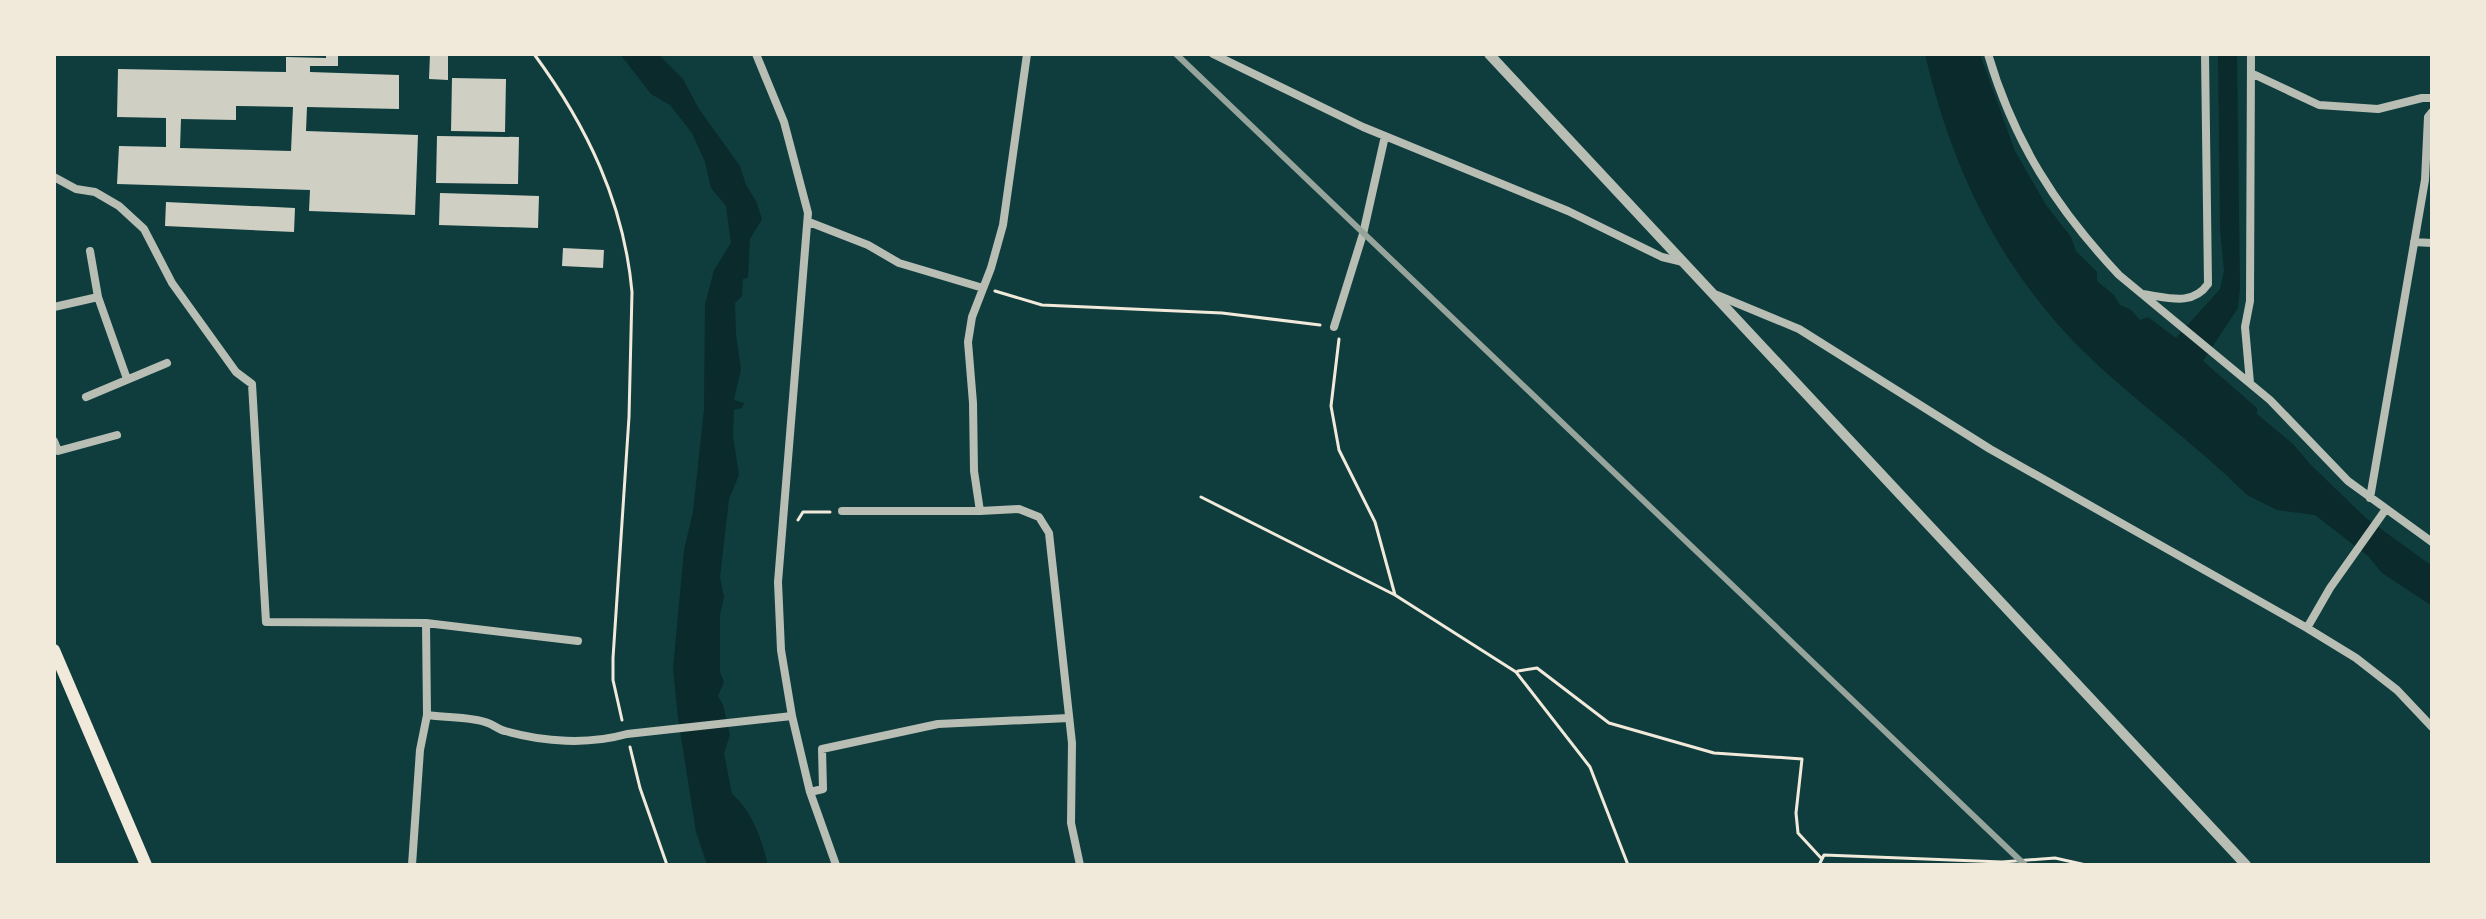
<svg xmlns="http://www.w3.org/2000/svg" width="2486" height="919" font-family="'Public Sans',sans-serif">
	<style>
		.water { fill: #0a2a2b }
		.building { fill: #cfcfc3; fill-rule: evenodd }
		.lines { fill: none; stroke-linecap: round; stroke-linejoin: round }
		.path { stroke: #f1e9da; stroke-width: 3 }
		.minor { stroke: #b8beb3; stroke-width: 8 }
		.tertiary { stroke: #b8beb3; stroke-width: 10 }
		.primary { stroke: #f1e9da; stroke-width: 12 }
		.rail { stroke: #97a49c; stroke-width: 6 }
	</style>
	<rect width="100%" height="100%" fill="#0f3d3e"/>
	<path class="water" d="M620,54H658L683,79L699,109L740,166L746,185L756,201L762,219L750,239L748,278L743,279L742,296L735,303L736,334L741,369L734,400L744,403L742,408L734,410L733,436L739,475L729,499L720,577L724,597L720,615V672L724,682L718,696L723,705L730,735L724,753L732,794C752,810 762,841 768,865H707L696,832L678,718L673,669L684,550L693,512L704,409L705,305L714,270L731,243L726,206L711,188L705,162L692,133L670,105L651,94Z
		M1925,54H1980L2015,151L2046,205L2071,237L2076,251L2097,272V281L2114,295L2120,305L2130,309L2140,320L2148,317L2176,338L2220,289L2224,271L2220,229L2218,54H2237L2240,288L2238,308L2203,361L2257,408V414L2293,444L2311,465L2366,518L2432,566V606L2382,573L2368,556L2315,515L2277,510L2247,495C2194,442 2131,399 2078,346C1997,263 1951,166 1925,54Z"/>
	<path class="building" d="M326,54H338V66H310V72L399,75V109L307,107L306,131L418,135L415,215L309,211L310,190L117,184L119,146L166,147V118L117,117L118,69L286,72V57L326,58ZM236,106L293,107L291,151L180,148L181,119L236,120Z
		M430,54H448V80L429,79Z
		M452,78L506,79L505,132L451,131Z
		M437,136L519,137L518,184L436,183Z
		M440,193L539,196L538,228L439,225Z
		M166,202L295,208L294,232L165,226Z
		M563,248L604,250L603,268L562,266Z"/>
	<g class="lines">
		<path class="path" d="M534,54C587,126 624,203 632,292L629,417L613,658V680L622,720
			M995,291L1042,305L1222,313L1320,325
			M1339,339L1331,406L1339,450L1375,522L1395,595
			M1201,497L1395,595L1516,672L1590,767L1628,865
			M798,520L803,512H830
			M1518,671L1537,668L1609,723L1714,753L1802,759L1796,813L1798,833L1822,859
			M630,747L640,788L667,865
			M1819,865L1824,855L2002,862L2055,858L2086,865"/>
		<path class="minor" d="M756,54L784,122L808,213L778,582L781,650L792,716L810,792L836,865
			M1027,54L1003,225L991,268L972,317L968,342L973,403L974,471L980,511L1019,509L1039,517L1049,533L1072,743L1071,823L1080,865
			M1213,54L1363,127L1568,211L1662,257L1683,262
			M1988,54C2014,142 2056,208 2119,275L2270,400L2348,481L2432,542
			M2251,73L2319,105L2378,109L2422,98H2432
			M54,177L76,189L95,192L119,206L144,229L172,283L236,372L252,384L266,622L426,623L578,641
			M809,222L868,245L899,263L983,288
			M2414,242L2432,243
			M90,251L98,297L127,379
			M2142,294C2167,297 2192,307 2208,284L2205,54
			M1717,295L1799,329L1990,449L2307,628L2356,658L2397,690L2432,727
			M54,307L98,297
			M1334,327L1363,234L1385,136
			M2250,383L2245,327L2250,301L2251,54
			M86,397L167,363
			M54,441L58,451L117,435
			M2370,498L2425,180L2428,117L2432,112
			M842,511H980
			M2307,628L2330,588L2386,509
			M427,715C446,718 471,716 488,723C494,725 499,730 505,731C544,742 588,745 627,734L792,716
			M810,792L823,789L822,749L938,724L1069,718
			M412,865L420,750L427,715L426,623"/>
		<path class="tertiary" d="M1489,54L2246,865"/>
		<path class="primary" d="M54,650L146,865"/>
		<path class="rail" d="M1176,54L2025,865"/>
	</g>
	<rect width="2486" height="919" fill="none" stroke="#f1e9da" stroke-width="112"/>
</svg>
